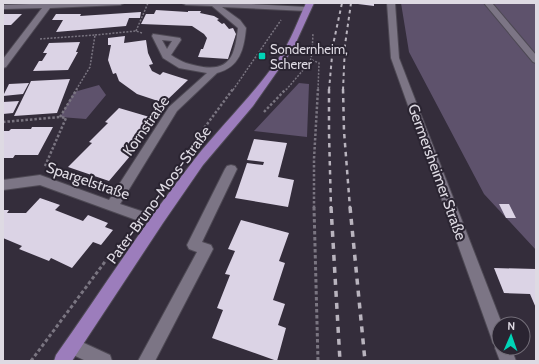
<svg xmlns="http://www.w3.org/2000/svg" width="539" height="364" font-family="Cabin,sans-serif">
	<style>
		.green { fill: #5e526c }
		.building { fill: #dbd3e5 }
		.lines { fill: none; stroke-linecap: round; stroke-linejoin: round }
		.minor-casing { stroke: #4e4954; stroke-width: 2 }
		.major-casing { stroke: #4e4954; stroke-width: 2 }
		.path-far2 { stroke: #7a7581; stroke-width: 1.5; stroke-dasharray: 2 1.5; stroke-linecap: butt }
		.path-far1 { stroke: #7a7581; stroke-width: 2.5; stroke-dasharray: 2.5 2; stroke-linecap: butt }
		.path { stroke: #7a7581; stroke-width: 3; stroke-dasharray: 3.5 2.5; stroke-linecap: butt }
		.minor { fill: #7c7585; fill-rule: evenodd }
		.major { fill: #9c7dbc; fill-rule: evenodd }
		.rail-far2 { stroke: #b9b4be; stroke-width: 2; stroke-dasharray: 3.5 3.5; stroke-linecap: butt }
		.rail-far1 { stroke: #b9b4be; stroke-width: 2.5; stroke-dasharray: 4.5 4.5; stroke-linecap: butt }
		.rail { stroke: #b9b4be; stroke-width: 3.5; stroke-dasharray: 6 6; stroke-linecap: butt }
		.poi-dot { fill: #00d5b7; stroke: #2a2431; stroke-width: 1.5 }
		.labels { text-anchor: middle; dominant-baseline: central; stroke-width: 4; stroke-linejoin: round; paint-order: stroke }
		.far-poi-label { font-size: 13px; fill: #dedae3; stroke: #2a2431; text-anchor: start }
		.street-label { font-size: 15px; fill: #dedae3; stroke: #2a2431 }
	</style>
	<rect width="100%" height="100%" fill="#342d3b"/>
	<path class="green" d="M401,3H536V250L484,194L409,52Z
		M299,83L309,84L307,137L254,131Z
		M99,85L106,95L86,119L60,117L74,92Z"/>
	<path class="building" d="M358,3H374V6L358,4Z
		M156,10L188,12V11H201L200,13L214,16L219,19L217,20L222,24L224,23L229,29L233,28L236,34L228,59L198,57L201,49H203L207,38L204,34L192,26L141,24L146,14H154Z
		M141,12L140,18H129L126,26L56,32L63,20H52L56,14H81L80,16Z
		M3,14H22L11,25H3Z
		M125,36L124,43L146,40L148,53L153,64L149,65L152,71L160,75L163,72L188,80L164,103L137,94L119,81L116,73L113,74L108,60L111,45H108V38Z
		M80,42L76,52H78L68,70L33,71L39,61H42L47,53H43L49,43Z
		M70,79L57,113L14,116L31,81Z
		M29,83L23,94L3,96L9,84Z
		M19,101L13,113L3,114V102Z
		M119,108L153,118L122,152L131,155L109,181L68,167L92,143L89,142L108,123L105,122Z
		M32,127H53L38,155H15L13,158H3V131H9L11,129H31Z
		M254,139L287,143L278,177L294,180L288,207L235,198L247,163L263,165L264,162L247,160Z
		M40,198L60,205L55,210L83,221L88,215L108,223L105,227L113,230L101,245L93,242L72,268L51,258L49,261L19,249L22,246L3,238V210H9L7,213H26Z
		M499,204H509L516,218H506Z
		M241,220L289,233L279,261L285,263L273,300L285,304L278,325L286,328L277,361L212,338L223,310L217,308L230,275L225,274L235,251L228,249Z
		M494,268L536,269V308L530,294L504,293Z"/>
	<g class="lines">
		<defs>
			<path id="minor" d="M56,3H124L120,5L50,8L6,67L3,68V59L42,8L3,9V5Z
				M182,3H230L307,7L311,9L307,11L222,7L240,20L246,28C244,49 240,67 217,73L177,111L120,204L144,212L145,216L144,220L139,221L40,185L3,190V180L40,175L109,200L169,107L207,73L179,68L163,58L152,36L153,34L180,38L181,40L171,55C183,63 188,64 203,67C232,71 235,52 238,28L212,6L186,5ZM162,40L172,41L167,49Z
				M387,3H395L399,58L502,324H499V348H511L516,361H500L495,348L496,344L493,343L491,337L391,58Z
				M484,3H492L536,55V63L533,62Z
				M231,165L235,166L237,169L202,242L211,245L213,249L211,253L155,361H138L197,252L189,249L187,245L225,169L227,166Z
				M73,338L110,355L112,361H86L67,352L65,346L67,340Z"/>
			<path id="major" d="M306,3H314L293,49L253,106L203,165L163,223L72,361H54L56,355C102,290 145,222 194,160C224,122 259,90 284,50C293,35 299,18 306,3Z"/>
		</defs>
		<use href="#minor" class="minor-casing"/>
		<use href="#major" class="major-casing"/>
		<path class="path-far2" d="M136,31L148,3
			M95,35L136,31L142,33
			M40,39L95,35L90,67L76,90
			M302,52L313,55
			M312,60L319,63L318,90
			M233,90L281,20
			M286,90L310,62L312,54L313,33"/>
		<path class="path-far1" d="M264,112L286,89
			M3,122L60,117
			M199,135L233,89
			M45,166L66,118L60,117L77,89
			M314,208V159L318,89"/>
		<path class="path" d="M314,207L318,361
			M31,361L110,255"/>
		<use href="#minor" class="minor"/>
		<use href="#major" class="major"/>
		<path class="rail-far2" d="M329,90L333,45L342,3
			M343,90L345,45L351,3"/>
		<path class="rail-far1" d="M329,89V133L331,208
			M343,89L344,131L350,208"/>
		<path class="rail" d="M331,207L340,361
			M350,207L365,361"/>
	</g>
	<rect class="poi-dot" x="258" y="52" width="8" height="8" rx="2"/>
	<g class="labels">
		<g class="far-poi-label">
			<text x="270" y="49">Sondernheim,<tspan x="270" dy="15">Scherer</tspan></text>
		</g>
		<g class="street-label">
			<text transform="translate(146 126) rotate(-55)">Kornstraße</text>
			<text transform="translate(437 172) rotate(70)">Germersheimer Straße</text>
			<text transform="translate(88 181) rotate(19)">Spargelstraße</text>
			<text transform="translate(159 195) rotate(-54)">Pater-Bruno-Moos-Straße</text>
		</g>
	</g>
	<rect width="539" height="364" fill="none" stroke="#dedae3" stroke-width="8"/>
	<g transform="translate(511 336) rotate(2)"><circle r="19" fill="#2a2431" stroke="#726d78"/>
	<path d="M0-3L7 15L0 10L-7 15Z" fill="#00d5b7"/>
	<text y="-6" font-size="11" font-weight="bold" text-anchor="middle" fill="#dedae3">N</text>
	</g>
</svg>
